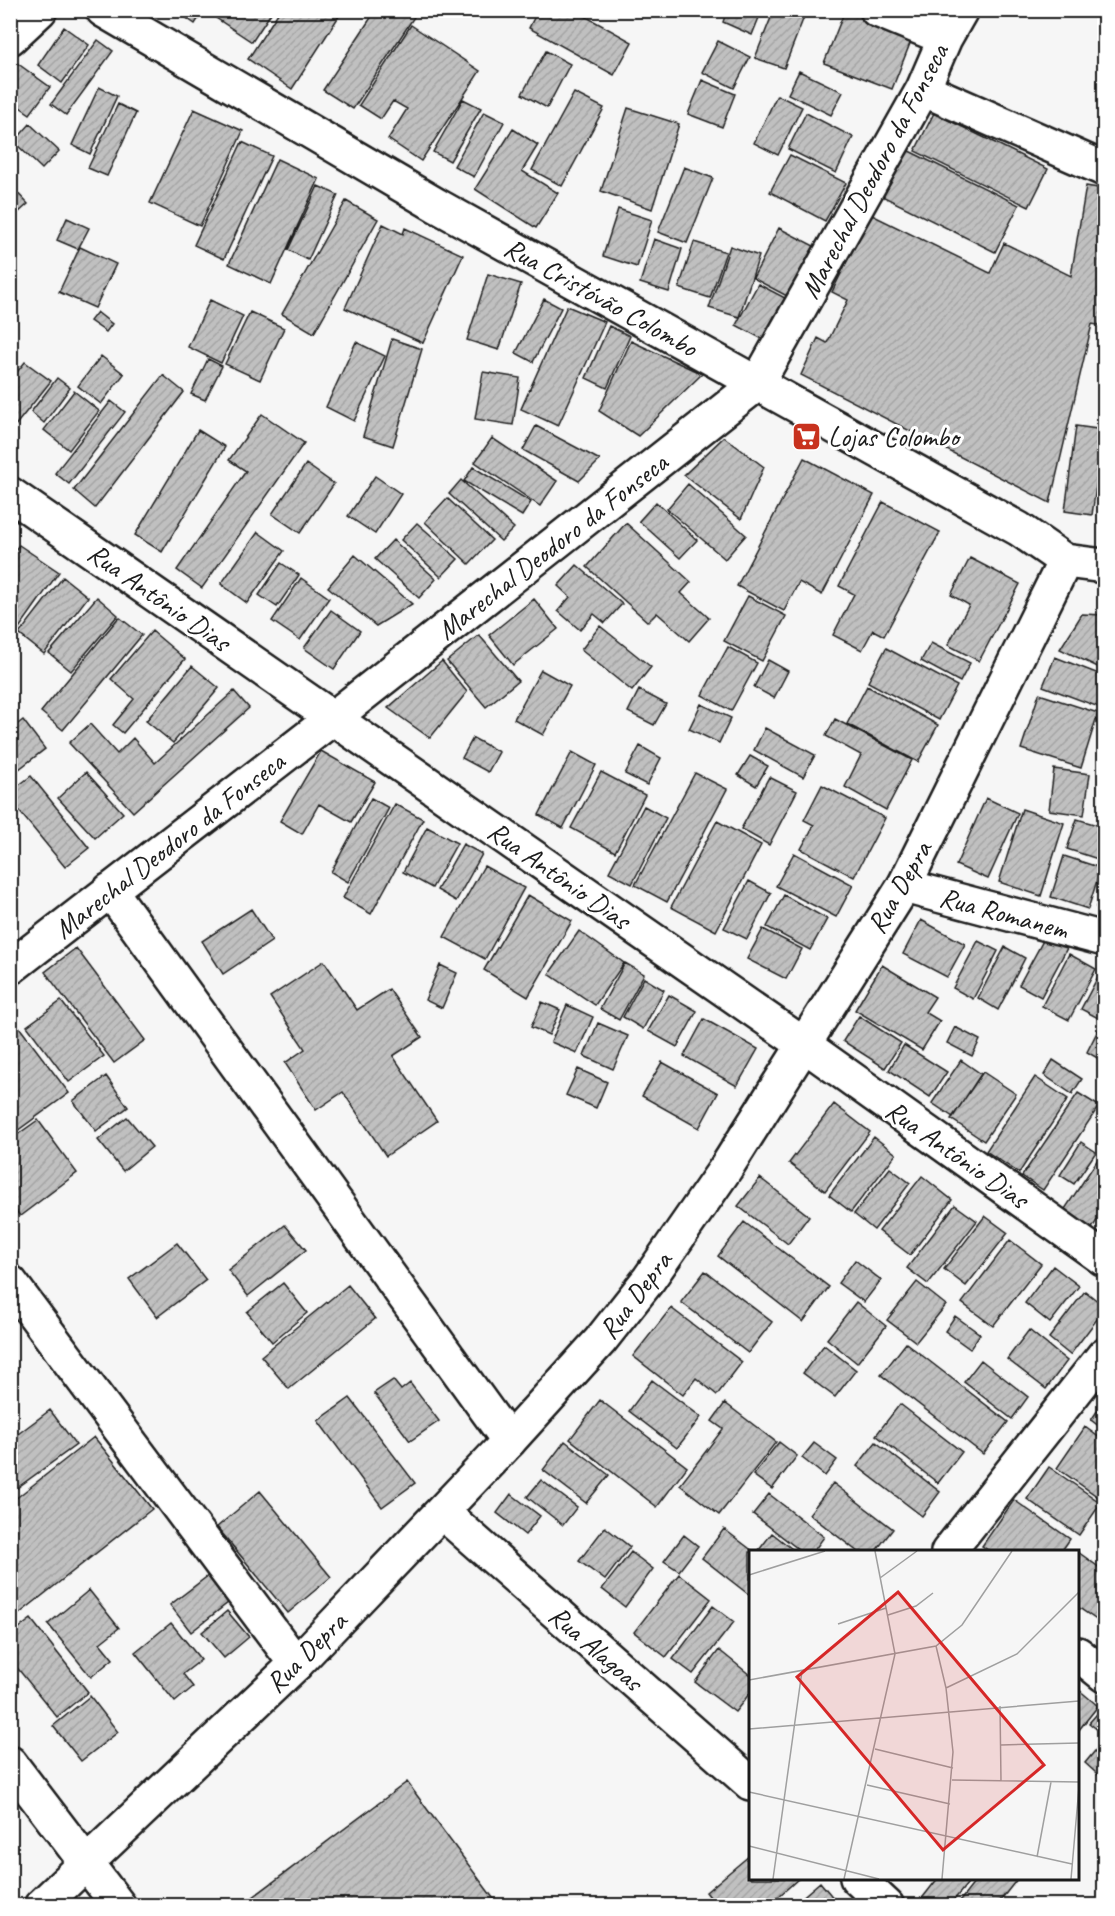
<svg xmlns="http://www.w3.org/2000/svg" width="1115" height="1916" font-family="Caveat,sans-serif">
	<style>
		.building { fill: url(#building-hatch); stroke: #1c1c1c; stroke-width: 1.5 }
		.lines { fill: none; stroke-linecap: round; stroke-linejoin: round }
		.minor-casing { stroke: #1c1c1c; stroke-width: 38 }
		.tertiary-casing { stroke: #1c1c1c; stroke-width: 38 }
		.minor { stroke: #fff; stroke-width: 33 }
		.tertiary { stroke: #fff; stroke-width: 33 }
		.labels { text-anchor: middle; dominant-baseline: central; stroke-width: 6; stroke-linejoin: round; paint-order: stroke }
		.street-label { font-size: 28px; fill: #1c1c1c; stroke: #fff }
		.poi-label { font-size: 28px; fill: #1c1c1c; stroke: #fff; text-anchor: start }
		.inset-road { fill: none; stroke: #9f9f9f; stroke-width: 1.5 }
		.view { fill: #d62828; fill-opacity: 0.15; stroke: #d62828; stroke-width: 3 }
		.inset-edge { fill: none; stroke: #1c1c1c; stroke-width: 3 }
	</style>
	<defs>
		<pattern id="building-hatch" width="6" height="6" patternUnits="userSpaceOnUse" patternTransform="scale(1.5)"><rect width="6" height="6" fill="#c0c0c0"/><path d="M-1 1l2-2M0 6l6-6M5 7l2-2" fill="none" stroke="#a4a4a4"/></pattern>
	</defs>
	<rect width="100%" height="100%" fill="#f6f6f6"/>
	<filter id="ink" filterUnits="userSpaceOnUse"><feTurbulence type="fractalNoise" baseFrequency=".0167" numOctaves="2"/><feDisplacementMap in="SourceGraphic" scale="12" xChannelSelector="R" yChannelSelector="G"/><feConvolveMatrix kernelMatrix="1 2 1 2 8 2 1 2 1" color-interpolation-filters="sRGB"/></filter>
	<g filter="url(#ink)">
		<path class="building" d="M175,10H204L195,24Z
			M221,10H273L252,42L216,18Z
			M280,10H343L292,89L248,59Z
			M376,10H404L414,17L353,109L323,90Z
			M538,10H574L632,42L614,75L529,28Z
			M727,10H762L752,35L723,22Z
			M774,10H789L804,17L784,68L755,58Z
			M845,10H850L913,36L892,89L824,63Z
			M411,25L480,71L421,161L388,139L407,109L393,101L381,119L359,105Z
			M64,27L89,45L62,83L38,65Z
			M98,40L113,51L66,115L51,104Z
			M718,41L750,57L734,88L702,72Z
			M546,51L570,64L547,108L522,94Z
			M10,58L50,87L30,114L10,100Z
			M799,71L843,92L831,115L788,94Z
			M702,80L735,94L722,127L688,114Z
			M99,87L117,96L90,154L72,145Z
			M574,93L604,108L562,186L532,170Z
			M777,95L802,107L778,155L754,143Z
			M463,99L481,108L450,161L433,152Z
			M118,104L136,113L107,176L88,168Z
			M628,108L679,124L652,209L601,191Z
			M194,109L243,131L200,226L150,203Z
			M484,112L504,122L474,177L454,166Z
			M806,113L853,137L836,173L788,149Z
			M934,113L1048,169L1029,207L915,151Z
			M30,124L59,151L42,169L14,142Z
			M513,129L538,145L522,171L558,193L536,228L475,189Z
			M242,142L272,156L224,259L194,245Z
			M905,149L1019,205L995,252L882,196Z
			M790,155L846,183L825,221L770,192Z
			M277,159L319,179L271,284L229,264Z
			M684,167L713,178L687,243L658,232Z
			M10,185L28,204L10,220Z
			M318,186L338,195L308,260L288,250Z
			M1086,186L1104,189V326L1092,324L1050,503L801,375L818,338L827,343L848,300L832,292L870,214L990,273L1004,243L1071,276Z
			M346,201L378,219L314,333L282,314Z
			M618,209L652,220L637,267L603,256Z
			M67,218L89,228L78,249L57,240Z
			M383,224L403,234L405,228L463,255L423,343L345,308Z
			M779,228L814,246L787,296L753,278Z
			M654,239L682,249L669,292L640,283Z
			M694,242L726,252L710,298L679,288Z
			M730,246L759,256L739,317L709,308Z
			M80,247L116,264L95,308L59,292Z
			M488,274L521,284L499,350L467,340Z
			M758,284L787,299L766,341L736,325Z
			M544,299L561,308L533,362L516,353Z
			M210,300L243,316L221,363L188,347Z
			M567,306L605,322L558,426L521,409Z
			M97,312L112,324L106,332L90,321Z
			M250,312L284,328L260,380L225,364Z
			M609,326L630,336L607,388L586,378Z
			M392,339L422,349L393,446L363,436Z
			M631,341L702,374L638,436L599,411Z
			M356,342L385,356L354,421L326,407Z
			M101,356L124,374L101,404L78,386Z
			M208,359L222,366L205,400L191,394Z
			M25,362L51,381L10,432V381Z
			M483,372L520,378L513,425L475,419Z
			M163,375L184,392L95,508L74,490Z
			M57,378L70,388L44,423L31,412Z
			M74,391L99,411L69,450L44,430Z
			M111,401L125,412L69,484L55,473Z
			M262,414L304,443L202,588L177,570L246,471L229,460Z
			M536,426L600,460L579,481L523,450Z
			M1076,426L1104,430L1092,515L1065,511Z
			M198,430L225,447L162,552L135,535Z
			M724,437L764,467L741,519L684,475Z
			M492,438L557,481L540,506L475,462Z
			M804,458L874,495L822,595L799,582L784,611L737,586Z
			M306,464L334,484L300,533L272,514Z
			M473,467L531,502L522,516L464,481Z
			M375,476L401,494L375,534L348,516Z
			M461,480L514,528L501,541L449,494Z
			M688,484L746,535L725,559L667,509Z
			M447,498L492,540L469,564L425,522Z
			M656,502L697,540L680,558L639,521Z
			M883,502L940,532L884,636L873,630L862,650L833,635L854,594L839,586Z
			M417,523L458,559L441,577L401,540Z
			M626,523L691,582L681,593L709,618L689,641L657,613L648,622L587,567Z
			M258,532L284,551L247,603L221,584Z
			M393,540L436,579L419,598L375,559Z
			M19,545L59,572L10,641V556Z
			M355,555L412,604L376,626L328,587Z
			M970,558L1020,584L979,661L948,645L969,605L951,595Z
			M281,563L299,575L277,607L259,595Z
			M577,565L622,604L605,623L594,614L580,630L558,611L570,597L558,586Z
			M63,577L88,597L44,654L19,634Z
			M301,578L329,598L300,640L272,621Z
			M748,596L786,616L762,661L724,641Z
			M97,597L118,615L71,671L49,653Z
			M534,599L558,629L513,665L489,635Z
			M331,610L360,631L334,669L304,648Z
			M1082,614L1104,615L1102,669L1060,649Z
			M119,617L142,635L63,730L41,712Z
			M600,626L651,667L632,691L581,650Z
			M152,631L185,659L123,733L113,725L134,699L111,679Z
			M479,635L518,681L486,707L447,661Z
			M931,643L970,663L960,682L921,661Z
			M728,647L757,663L731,711L702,695Z
			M886,648L957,686L939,720L868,682Z
			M1055,657L1104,676V709L1043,686Z
			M768,660L788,671L774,698L754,687Z
			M442,661L467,692L430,738L388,708Z
			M192,666L219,688L173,743L146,721Z
			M541,670L570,686L543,735L514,719Z
			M867,686L938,725L918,762L847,724Z
			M639,690L666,704L654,725L628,712Z
			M234,691L249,708L133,812L69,743L90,724L117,754L133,738L155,763Z
			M1039,694L1098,713L1081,768L1021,749Z
			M701,704L731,718L719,743L689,729Z
			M835,719L912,760L886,810L845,787L861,755L826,736Z
			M23,720L45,749L10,776V730Z
			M765,728L815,755L803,777L754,750Z
			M473,738L499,752L488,772L462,758Z
			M640,746L661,758L647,785L625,774Z
			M321,751L375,782L351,822L319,804L302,834L280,821Z
			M572,752L596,765L563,828L539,815Z
			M750,756L768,766L756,786L738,775Z
			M1054,769L1090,774L1084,815L1049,810Z
			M86,772L123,813L95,838L58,798Z
			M601,772L645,795L615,852L571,828Z
			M695,773L727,789L667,902L635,885Z
			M31,776L89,848L65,867L10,800V792Z
			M769,777L797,791L769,845L741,829Z
			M822,785L885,818L854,877L801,849L814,825L804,820Z
			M371,798L389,808L348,882L331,872Z
			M986,798L1018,813L988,879L956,865Z
			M395,804L423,819L371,914L343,898Z
			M644,806L666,818L632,884L609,872Z
			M1022,809L1064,823L1041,896L999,882Z
			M1077,819L1104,827V861L1067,849Z
			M717,821L761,845L716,931L671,907Z
			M427,827L457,843L432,888L403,872Z
			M463,844L482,854L456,901L437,890Z
			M794,853L853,885L836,917L776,886Z
			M1064,856L1101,868L1088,909L1051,897Z
			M484,866L524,888L485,959L444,937Z
			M1104,880V910L1096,907Z
			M749,881L771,893L747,939L724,928Z
			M528,895L572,921L528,997L484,970Z
			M784,895L827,919L810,950L767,927Z
			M251,909L272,941L223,974L202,941Z
			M921,920L965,944L947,977L903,954Z
			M763,929L802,949L786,979L747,959Z
			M579,931L624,963L595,1005L549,974Z
			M1045,937L1067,948L1041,997L1019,985Z
			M978,941L998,951L973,999L953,988Z
			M1005,947L1025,958L998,1010L978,998Z
			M76,948L145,1040L114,1063L45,972Z
			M1069,954L1096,969L1069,1020L1042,1006Z
			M324,961L357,1010L389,989L422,1037L393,1056L437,1121L386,1156L343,1092L316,1110L285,1063L305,1049L270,997Z
			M625,963L644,974L619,1020L600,1009Z
			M440,965L457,973L442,1008L425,1000Z
			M882,965L935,997L925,1012L940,1021L922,1050L855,1010Z
			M1102,969L1104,971V1011L1100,1019L1081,1009Z
			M644,978L664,990L643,1029L623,1017Z
			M669,995L697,1011L677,1047L648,1031Z
			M61,1001L104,1056L69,1082L27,1026Z
			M542,1002L560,1010L549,1035L531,1027Z
			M567,1005L593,1017L577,1053L551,1042Z
			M10,1015L69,1093L10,1136Z
			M859,1016L901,1043L885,1068L843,1041Z
			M1104,1018V1062L1087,1052Z
			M704,1019L758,1049L737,1086L684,1056Z
			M598,1023L628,1036L613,1069L584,1056Z
			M955,1027L980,1040L972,1056L947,1043Z
			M904,1045L947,1072L930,1097L889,1070Z
			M961,1060L981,1074L953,1117L932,1103Z
			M1053,1060L1082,1079L1072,1094L1044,1075Z
			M662,1062L718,1093L699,1128L642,1096Z
			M578,1069L607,1082L596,1108L566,1095Z
			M983,1072L1016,1094L984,1141L951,1119Z
			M106,1076L128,1107L96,1131L73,1101Z
			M1035,1077L1068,1099L1019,1173L986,1151Z
			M1078,1093L1099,1106L1043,1190L1022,1176Z
			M834,1104L870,1132L825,1191L789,1163Z
			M127,1117L152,1147L123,1171L98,1140Z
			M38,1120L77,1173L20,1216L10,1203V1140Z
			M874,1137L896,1154L851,1212L829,1195Z
			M1081,1142L1096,1152L1074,1184L1060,1175Z
			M1104,1150V1209L1091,1230L1063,1212Z
			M890,1168L910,1183L874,1230L854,1214Z
			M922,1176L952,1200L910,1255L879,1231Z
			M760,1178L809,1216L788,1244L738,1206Z
			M955,1205L977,1221L928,1284L907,1268Z
			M985,1216L1008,1233L966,1286L944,1269Z
			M744,1222L829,1287L803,1322L718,1256Z
			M285,1225L306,1250L248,1296L228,1270Z
			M1010,1240L1041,1264L993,1326L962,1303Z
			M177,1243L206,1280L157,1317L129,1279Z
			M855,1260L881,1280L864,1302L838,1283Z
			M1053,1266L1079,1286L1050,1323L1025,1303Z
			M705,1271L772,1322L748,1353L681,1302Z
			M917,1282L946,1305L916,1342L887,1320Z
			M283,1283L307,1313L272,1342L247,1312Z
			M348,1285L375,1319L289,1389L261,1356Z
			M1085,1291L1104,1306V1310L1070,1355L1049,1338Z
			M856,1302L886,1326L857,1363L827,1339Z
			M671,1308L742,1362L717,1395L696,1378L683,1395L633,1356Z
			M955,1316L980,1334L970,1349L945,1331Z
			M1029,1330L1067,1361L1046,1389L1007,1359Z
			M906,1343L1008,1422L983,1454L881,1375Z
			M824,1345L856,1370L835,1397L803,1373Z
			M981,1360L1028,1397L1012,1419L964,1382Z
			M393,1380L401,1390L410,1383L439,1421L410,1441L374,1393Z
			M652,1380L701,1417L677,1448L629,1411Z
			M350,1398L415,1483L382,1507L318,1421Z
			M600,1400L687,1467L657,1507L570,1439Z
			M1104,1401V1430L1091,1420Z
			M725,1403L776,1442L719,1515L680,1485L723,1429L712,1421Z
			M900,1404L962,1452L938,1483L876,1435Z
			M50,1410L76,1445L10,1493V1440Z
			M1085,1427L1104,1441V1501L1057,1468Z
			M94,1437L152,1509L10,1621V1503Z
			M565,1441L609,1475L586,1503L543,1470Z
			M779,1442L797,1456L772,1489L753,1475Z
			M876,1442L940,1492L922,1516L857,1466Z
			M814,1443L837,1460L825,1476L802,1458Z
			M1049,1467L1101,1503L1079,1535L1027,1499Z
			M541,1480L577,1507L563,1525L527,1497Z
			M833,1483L893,1529L875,1552H858L809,1514Z
			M260,1491L331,1577L288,1613L217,1527Z
			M511,1494L540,1516L525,1535L497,1513Z
			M769,1494L824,1537L813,1552H802L753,1514Z
			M1014,1500L1070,1539L1061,1552H991L982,1546Z
			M605,1527L630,1547L605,1580L579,1561Z
			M724,1529L754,1552H750V1591L748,1594L702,1558Z
			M772,1533L796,1552L759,1550Z
			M684,1535L698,1546L679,1571L664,1561Z
			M631,1552L653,1569L625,1607L602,1589Z
			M1078,1552L1104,1571V1611L1098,1621L1078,1607Z
			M679,1574L711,1599L666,1657L634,1632Z
			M209,1575L229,1602L191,1632L170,1605Z
			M89,1590L119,1628L100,1643L113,1659L91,1677L48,1624Z
			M713,1606L734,1622L693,1674L673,1659Z
			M227,1611L249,1637L224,1658L202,1632Z
			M31,1619L88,1692L57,1717L10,1659V1635Z
			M171,1623L201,1660L183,1674L193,1687L175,1702L135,1652Z
			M719,1650L750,1675V1693L735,1712L695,1682Z
			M1078,1689L1098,1706L1078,1731Z
			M90,1696L118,1732L81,1761L53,1726Z
			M1104,1706V1732L1103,1734L1089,1723Z
			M1104,1740V1780L1085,1763Z
			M407,1782L499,1906H241Z
			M750,1855V1878H799L768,1906H717L706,1892Z
			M938,1878H972L949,1906H925L920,1901Z
			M978,1878H1018L996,1906H956Z
			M820,1882L840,1906H792Z"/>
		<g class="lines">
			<defs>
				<path id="minor" d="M103,10L436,205L1019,529L1065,561
					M877,10L945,38
					M10,38L40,10
					M923,89L1104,169
					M10,494L803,1044L1104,1259
					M904,886L1104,939
					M110,890L509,1441
					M10,968L333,718L757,384L923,89L945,38L961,10
					M10,1282L296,1664
					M442,1512L750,1783
					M948,1552L1104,1355
					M1078,1654L1104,1675
					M10,1763L119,1906
					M857,1878L887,1906"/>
				<path id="tertiary" d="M41,1906L296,1664L509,1441L600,1341L649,1279L726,1168L904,886L1065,561L1104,566"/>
			</defs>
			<use href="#minor" class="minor-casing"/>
			<use href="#tertiary" class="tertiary-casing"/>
			<use href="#minor" class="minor"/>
			<use href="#tertiary" class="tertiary"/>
		</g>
	</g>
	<defs>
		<symbol id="supermarket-square" viewBox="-11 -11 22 22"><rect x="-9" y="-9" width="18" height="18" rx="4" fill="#c8321e" stroke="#fff"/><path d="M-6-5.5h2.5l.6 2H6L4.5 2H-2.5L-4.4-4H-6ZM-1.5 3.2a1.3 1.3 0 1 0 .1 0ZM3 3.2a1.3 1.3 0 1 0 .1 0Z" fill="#fff"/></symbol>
	</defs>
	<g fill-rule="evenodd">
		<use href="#supermarket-square" x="790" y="420" width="33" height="33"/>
	</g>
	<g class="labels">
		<g class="street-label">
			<text transform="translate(874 171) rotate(-62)">Marechal Deodoro da Fonseca</text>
			<text transform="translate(601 297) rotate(29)">Rua Cristóvão Colombo</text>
			<text transform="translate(552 546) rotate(-38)">Marechal Deodoro da Fonseca</text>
			<text transform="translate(159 597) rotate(35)">Rua Antônio Dias</text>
			<text transform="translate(169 845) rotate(-38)">Marechal Deodoro da Fonseca</text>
			<text transform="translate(559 875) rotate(35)">Rua Antônio Dias</text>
			<text transform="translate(899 887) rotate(-60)">Rua Depra</text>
			<text transform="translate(1004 913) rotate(15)">Rua Romanem</text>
			<text transform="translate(957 1154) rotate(35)">Rua Antônio Dias</text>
			<text transform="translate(635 1295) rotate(-53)">Rua Depra</text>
			<text transform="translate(596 1648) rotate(41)">Rua Alagoas</text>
			<text transform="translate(306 1652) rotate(-45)">Rua Depra</text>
		</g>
		<g class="poi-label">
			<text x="828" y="436">Lojas Colombo</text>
		</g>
	</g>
	<g transform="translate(749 1550)">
		<rect width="330" height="330" fill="#f6f6f6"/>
		<path class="inset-road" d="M0,25L76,1M131,28L168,1M139,65L167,56L184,43M89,74L137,58M187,96L197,138L204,202L193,329M0,130L187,96L213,75L263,1M197,138L268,104L330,42M251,156L252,231M0,179L330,151M252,195L330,193M126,199L204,218M203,230L330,232M118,235L201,254M0,242L323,314M0,296L130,329M288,307L302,232M24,329L53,121M95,329L146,104L126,1M322,329L330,237"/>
		<path class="view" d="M149,42L295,215L194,300L48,127Z"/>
		<rect width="330" height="330" class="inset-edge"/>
	</g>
	<rect width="1115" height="1916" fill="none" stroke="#fff" stroke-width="36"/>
	<rect x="18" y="18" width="1079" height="1880" fill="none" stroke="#1c1c1c" stroke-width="2" filter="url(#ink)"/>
</svg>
